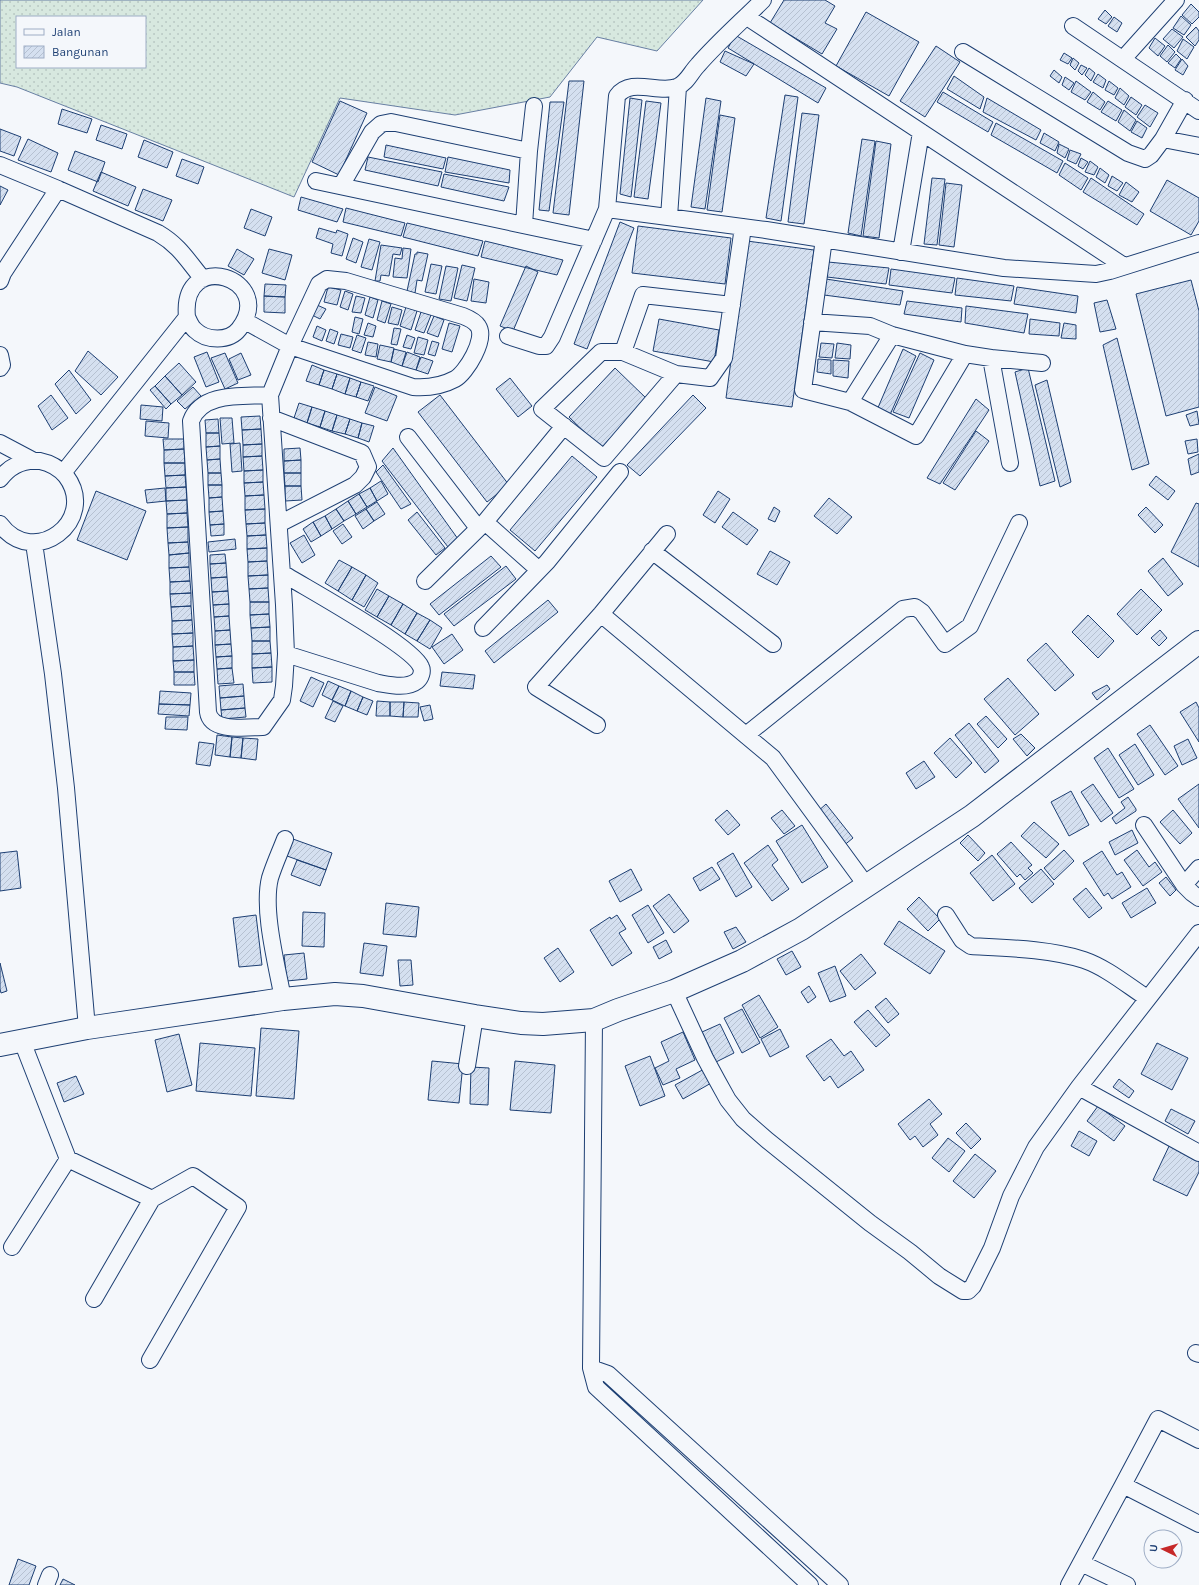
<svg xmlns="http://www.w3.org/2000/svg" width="1199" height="1585" font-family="Karla,sans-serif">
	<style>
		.grass { fill: url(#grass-dots); stroke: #687fa3; fill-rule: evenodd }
		.building { fill: url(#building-hatch); stroke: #1d3f73 }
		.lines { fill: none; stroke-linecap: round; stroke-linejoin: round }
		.minor-casing { stroke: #1d3f73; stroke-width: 18 }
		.primary-casing { stroke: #1d3f73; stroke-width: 24 }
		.minor { stroke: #f4f7fb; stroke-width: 16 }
		.primary { stroke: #f4f7fb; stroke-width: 22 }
	</style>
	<defs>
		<pattern id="grass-dots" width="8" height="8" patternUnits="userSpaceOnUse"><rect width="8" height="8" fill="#d7e8df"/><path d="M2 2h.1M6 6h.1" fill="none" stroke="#b8c8c3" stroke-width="1.8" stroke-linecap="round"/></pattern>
		<pattern id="building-hatch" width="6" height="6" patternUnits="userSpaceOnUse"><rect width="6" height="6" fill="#d5e0f0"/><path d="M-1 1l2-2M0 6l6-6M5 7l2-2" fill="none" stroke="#b6c1d1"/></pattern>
	</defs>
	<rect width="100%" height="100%" fill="#f4f7fb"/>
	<path class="grass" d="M0,0H703L657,51L597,37L550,97L455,115L340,98L294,197L17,87L0,83ZM17,17H145V67H17Z"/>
	<path class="building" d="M784,0H825L835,6L825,23L837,29L822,54L770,23Z
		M1191,4L1199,12V17L1192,24L1182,15Z
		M1105,10L1112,17L1106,24L1098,19Z
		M866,12L919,42L889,96L836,66Z
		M1181,16L1191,25L1184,35L1173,28Z
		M1114,17L1122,23L1117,32L1108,26Z
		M1196,27L1199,31V40L1195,46L1186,37Z
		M1172,29L1183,37L1174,48L1163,39Z
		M735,35L826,88L818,103L728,48Z
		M1155,38L1165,46L1158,56L1149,48Z
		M1183,39L1194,47L1187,59L1177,51Z
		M1168,45L1175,52L1167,62L1160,56Z
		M936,46L960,62L925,117L900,101Z
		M725,51L754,64L746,76L720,62Z
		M1064,53L1072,58L1068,64L1060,60Z
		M1176,54L1181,59L1175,68L1168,63Z
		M1073,58L1079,63L1075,70L1070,65Z
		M1182,59L1188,66L1183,75L1175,70Z
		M1081,65L1087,68L1082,75L1078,71Z
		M1089,68L1095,73L1091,81L1085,75Z
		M1054,70L1062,77L1059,83L1050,76Z
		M1098,74L1106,80L1103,88L1093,82Z
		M954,76L984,97L980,109L947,89Z
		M1065,77L1074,83L1069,90L1062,85Z
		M569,81H584L569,215L553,213Z
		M1076,81L1091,92L1085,100L1071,92Z
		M1109,81L1118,88L1114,95L1105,90Z
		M1120,88L1129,96L1124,105L1115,98Z
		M943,92L993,122L988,132L937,102Z
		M1093,92L1105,102L1100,110L1087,102Z
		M785,95L798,97L781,221L766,218Z
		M1131,97L1142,105L1136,115L1125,107Z
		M630,98L642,100L631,197L620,194Z
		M706,98L721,101L705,209L691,207Z
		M987,98L1041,130L1036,140L983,112Z
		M340,101L367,113L339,175L312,162Z
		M646,101L661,103L648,199L634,197Z
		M1108,101L1122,110L1116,121L1101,112Z
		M550,102H564L549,211L539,210Z
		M1145,105L1158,113L1150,127L1137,117Z
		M62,109L92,119L87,133L58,124Z
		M1124,110L1136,120L1130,131L1118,122Z
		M802,113L819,115L804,224L788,222Z
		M720,115L735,118L722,212L707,210Z
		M1137,121L1147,128L1142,138L1131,132Z
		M996,123L1063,161L1057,173L991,135Z
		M101,125L127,134L122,149L96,140Z
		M0,129L21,137L14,156L0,151Z
		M1044,133L1059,142L1055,151L1040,143Z
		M28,139L58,153L51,172L18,160Z
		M862,139L875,141L861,236L848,233Z
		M144,140L173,152L167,168L138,157Z
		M876,141L891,144L879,238L863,236Z
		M1059,144L1069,149L1065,158L1057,153Z
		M386,145L446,158L443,169L384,157Z
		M1070,150L1081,154L1076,164L1067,160Z
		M75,151L105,162L98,182L68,170Z
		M368,157L442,172L438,186L365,170Z
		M448,157L510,170L509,183L445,172Z
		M1081,158L1088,162L1083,169L1078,166Z
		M182,159L204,167L198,184L176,176Z
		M1090,161L1098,167L1094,175L1085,172Z
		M1065,163L1088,178L1081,190L1059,175Z
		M1100,168L1109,175L1105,183L1096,177Z
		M101,172L136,187L128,206L93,191Z
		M444,174L509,187L504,201L441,187Z
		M1112,176L1123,183L1117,191L1108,186Z
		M932,178L945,179L937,245L924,244Z
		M1091,178L1144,214L1137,225L1083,192Z
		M1167,180L1199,198V221L1191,235L1150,211Z
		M1126,182L1139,192L1132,202L1119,195Z
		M946,183L962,185L954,247L939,245Z
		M0,186L8,190L0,205Z
		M143,189L172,200L163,221L135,210Z
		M301,197L343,209L337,222L298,210Z
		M346,208L405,223L401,236L343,222Z
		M251,209L272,217L265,236L244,228Z
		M620,222L634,228L587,349L574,344Z
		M407,223L483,241L478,256L403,237Z
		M638,226L731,238L725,284L632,273Z
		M319,228L336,233L337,230L348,234L342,256L331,253L333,244L316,238Z
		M353,238L363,242L356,263L346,259Z
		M369,239L380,242L372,270L361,267Z
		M485,241L563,260L557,275L481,257Z
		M747,241L814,250L792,407L726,398Z
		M381,245L402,248L400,255L393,254L389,276L381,275L380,281H375Z
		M403,248L411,249L407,278L393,277L395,258L402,259Z
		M237,249L254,259L244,275L228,266Z
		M269,249L292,255L285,280L262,273Z
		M417,252L428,254L422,281L417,280L415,293L407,291L415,254H417Z
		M828,262L889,268L886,284L827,277Z
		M431,264L442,266L436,294L425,292Z
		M462,265L475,268L467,301L454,298Z
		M446,266L458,268L451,301L439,299Z
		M526,266L538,272L513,331L500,326Z
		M891,269L955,278L952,293L889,285Z
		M957,278L1014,286L1011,301L955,295Z
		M474,279L489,282L486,303L471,301Z
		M826,279L903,291L900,305L824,295Z
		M1191,280L1199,311V407L1166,416L1136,294Z
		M265,284L286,285L285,297L264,296Z
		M328,287L341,290L337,305L324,302Z
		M1017,287L1078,296L1076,313L1014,304Z
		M345,291L353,294L348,310L340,307Z
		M264,296L285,297V313L264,312Z
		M356,296L365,298L361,313L352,312Z
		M370,297L378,300L373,318L365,315Z
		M1107,300L1116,329L1100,332L1094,303Z
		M382,301L391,304L385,323L377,320Z
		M907,301L962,308L961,322L904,314Z
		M317,305L326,309L320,319L312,315Z
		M966,306L1028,314L1024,333L965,323Z
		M392,307L402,310L398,325L388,323Z
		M406,307L417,311L411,330L400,326Z
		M421,312L431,315L424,333L415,330Z
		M434,316L444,320L438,337L427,333Z
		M355,317L363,319L359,334L352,332Z
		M659,319L719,330L714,362L653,351Z
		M1030,319L1060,323L1059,336L1029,334Z
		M368,323L376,326L373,337L364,335Z
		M449,323L460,326L452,352L442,349Z
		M1064,323L1076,325V339L1061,338Z
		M317,326L326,330L322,341L313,337Z
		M394,328L401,329L397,345L391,344Z
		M330,329L338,332L334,344L326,341Z
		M341,334L353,337L350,348L338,345Z
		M357,335L366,338L361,353L352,350Z
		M407,335L415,338L411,349L403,347Z
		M418,337L428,340L424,355L414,353Z
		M1117,338L1149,464L1132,470L1103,345Z
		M432,341L439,343L435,356L428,354Z
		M368,342L378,344L376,357L365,355Z
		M821,343L834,344L832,358L819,357Z
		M837,343L851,345L850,359L835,358Z
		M380,345L394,348L391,362L377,359Z
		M394,349L406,352L402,366L391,362Z
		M903,349L916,356L889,417L877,410Z
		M88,351L118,377L101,395L75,371Z
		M207,352L219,382L206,387L194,357Z
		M407,352L420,357L416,370L402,366Z
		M225,353L238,383L225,389L211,358Z
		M241,353L251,375L238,380L229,359Z
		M920,353L934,360L909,418L893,412Z
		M421,357L433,361L428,374L416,370Z
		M818,359L831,360V374L817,372Z
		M833,360L849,361L848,378L833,376Z
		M179,363L196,382L182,395L165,376Z
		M312,365L324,370L319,385L306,381Z
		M615,368L647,399L601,448L569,417Z
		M1028,368L1055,481L1040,486L1015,372Z
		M69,370L91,400L76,414L55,384Z
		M324,370L337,374L332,389L319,385Z
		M337,374L350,378L345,394L332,389Z
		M165,376L182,395L171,404L155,386Z
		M350,378L361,382L356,397L345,394Z
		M510,378L532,406L518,417L496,389Z
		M1047,380L1071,482L1060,487L1035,385Z
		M361,382L374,386L368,401L356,397Z
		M155,386L171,404L166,409L150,390Z
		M193,387L201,396L185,409L177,401Z
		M375,387L397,396L387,421L365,413Z
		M51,395L68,418L52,430L38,406Z
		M440,395L509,485L487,502L418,412Z
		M693,395L706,408L640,476L627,465Z
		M976,399L989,410L940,484L927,478Z
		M299,403L312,407L307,423L294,418Z
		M141,405L163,407L162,421L140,419Z
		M312,407L325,411L320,427L307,423Z
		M325,411L337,415L332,431L320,427Z
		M1197,411L1199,424L1190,426L1186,415Z
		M337,415L350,419L345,434L332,431Z
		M260,416L261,429L242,430L241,417Z
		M220,418H232L234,443L222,444Z
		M218,419L219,433H206L205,420Z
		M350,419L362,423L358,438L345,434Z
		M146,421L169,423L168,438L145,436Z
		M362,423L374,426L369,442L358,438Z
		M261,429L262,444L243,445L242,430Z
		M976,431L989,441L955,490L943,483Z
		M206,433H219L220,446L206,447Z
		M163,439H184V449L164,450Z
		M1197,439L1198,452L1188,454L1185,441Z
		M240,443L242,471L232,472L230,444Z
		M262,444V456L243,457V445Z
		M220,446V459L207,460L206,447Z
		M300,448L301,460L284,461V449Z
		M393,448L458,539L448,547L382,461Z
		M184,449L185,463H164V450Z
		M1199,454V472L1191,475L1188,459Z
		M262,456L263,470L244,471L243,457Z
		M572,456L597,477L535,551L510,530Z
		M220,459L221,473H208L207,460Z
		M301,460V473H284V461Z
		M164,463H185V475L165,476Z
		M383,465L411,504L401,509L376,472Z
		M263,470V482L244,483V471Z
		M208,473H221L222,485H208Z
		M284,473H301V486H285Z
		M185,475L186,487L166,488L165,476Z
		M1156,476L1175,491L1168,500L1149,485Z
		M381,481L388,494L377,501L370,488Z
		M263,482L264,495L245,496L244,483Z
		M208,485H222V497L209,498Z
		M285,486H301L302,500L285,501Z
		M186,487L187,500L166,501V488Z
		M165,488L166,501L147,503L145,490Z
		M370,488L377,501L367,507L359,494Z
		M96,491L146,511L127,560L77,540Z
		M718,491L730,499L715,523L703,515Z
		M359,494L367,507L356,514L348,501Z
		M264,495L265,509L245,510V496Z
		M222,497L223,511L209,512V498Z
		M829,498L852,517L837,534L814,516Z
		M187,500V513L167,514L166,501Z
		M348,501L356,514L344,521L336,509Z
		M377,502L385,514L374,521L366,509Z
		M1196,503L1199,504V567L1171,552Z
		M774,507L780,511L775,522L768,519Z
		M1146,507L1163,525L1155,533L1138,515Z
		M265,509V523L246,524L245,510Z
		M336,509L344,521L332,529L325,516Z
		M366,509L374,521L363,529L355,516Z
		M223,511L224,524L210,525L209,512Z
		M417,512L445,548L436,555L408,520Z
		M733,512L758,530L747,545L722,527Z
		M187,513L188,527L167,528V514Z
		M325,516L332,529L321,536L313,522Z
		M313,522L321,536L311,542L303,529Z
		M265,523L266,535L247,536L246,524Z
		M224,524V535L211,536L210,525Z
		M343,524L352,537L342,544L333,531Z
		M188,527V542L168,543L167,528Z
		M266,535L267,548L247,549V536Z
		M304,535L315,555L302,563L290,543Z
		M235,539L236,549L209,552L208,542Z
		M188,542L189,553L169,555L168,543Z
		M267,548V561L248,562L247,549Z
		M770,551L790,562L777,585L757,574Z
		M189,553V567L169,568V555Z
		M225,554L226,563L210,564V555Z
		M491,556L501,567L439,615L430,604Z
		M1163,558L1183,584L1168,596L1148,571Z
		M339,560L352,567L338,591L325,583Z
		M267,561L268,575L248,576V562Z
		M226,563L227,577L211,578L210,564Z
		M506,566L516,579L454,626L444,614Z
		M189,567L190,581L170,582L169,568Z
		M352,567L366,575L352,600L338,591Z
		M268,575V588L249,589L248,576Z
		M366,575L378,583L364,607L352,600Z
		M227,577L228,591L212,592L211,578Z
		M190,581L191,593L170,594V582Z
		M268,588L269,602H250L249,589Z
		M377,589L389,596L377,617L365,610Z
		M1141,589L1162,610L1137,635L1117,614Z
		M228,591L229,604L213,605L212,592Z
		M191,593V606L171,607L170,594Z
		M389,596L403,604L391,625L377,617Z
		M548,600L558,612L494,663L485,651Z
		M250,602H269V614L250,615Z
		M229,604V616L214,617L213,605Z
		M403,604L417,613L405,634L391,625Z
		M191,606L192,620L172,621L171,607Z
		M417,613L430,620L417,641L405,634Z
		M269,614L270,627L251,628L250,615Z
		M1088,615L1114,641L1098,658L1072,632Z
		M229,616L230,630L215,631L214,617Z
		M192,620L193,633L172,634V621Z
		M430,620L442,628L430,649L417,641Z
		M270,627V641H252L251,628Z
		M230,630L231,644L215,645V631Z
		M1160,630L1167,638L1159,646L1151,638Z
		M193,633V646L173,647L172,634Z
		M452,634L463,650L444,664L432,647Z
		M252,641H270L271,653L252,654Z
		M1046,643L1074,675L1055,691L1027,660Z
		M231,644L232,656L216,657L215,645Z
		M193,646L194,660L173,661V647Z
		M271,653L272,667L252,668V654Z
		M232,656V668L217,669L216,657Z
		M194,660V672H174L173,661Z
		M272,667V682L253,683L252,668Z
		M232,668L234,683L218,684L217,669Z
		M174,672H194L195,685H174Z
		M442,672L475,675L473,689L440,686Z
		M311,677L324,683L313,707L300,701Z
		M1008,678L1039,714L1015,735L984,699Z
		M328,681L339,686L332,700L322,695Z
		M243,684L244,696L220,698L219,686Z
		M1107,685L1110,689L1097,700L1092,693Z
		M339,686L351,691L345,706L332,700Z
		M160,691L191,693L190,705L159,704Z
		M351,691L363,697L357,711L345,706Z
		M244,696L245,708L221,710L220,698Z
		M363,697L373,701L367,715L357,711Z
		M333,701L343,706L335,722L325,718Z
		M377,701L390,702V716H376Z
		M390,702H404L403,717L390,716Z
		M404,702L419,703L418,717H403Z
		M1196,702L1199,708V742L1180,712Z
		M159,704L190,705L189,716L158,714Z
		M430,705L433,719L424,721L420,707Z
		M245,708L246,717L222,719L221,710Z
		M986,716L1007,739L998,748L977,724Z
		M166,717H188L187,730L165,729Z
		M969,723L999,761L985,773L955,735Z
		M1150,725L1178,766L1165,775L1137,734Z
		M1021,734L1035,748L1027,756L1013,739Z
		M217,735L232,737L230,757L215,755Z
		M232,737L243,738L241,758L230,757Z
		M243,738L258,739L256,760L241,758Z
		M950,738L972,763L956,778L934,753Z
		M1188,739L1197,758L1182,765L1174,746Z
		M199,742L214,744L210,766L196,764Z
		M1135,744L1154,775L1138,785L1119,755Z
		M1108,748L1134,789L1119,798L1094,758Z
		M924,761L935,777L916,789L906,773Z
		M1093,784L1113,813L1101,822L1081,792Z
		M1199,784V828L1178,799Z
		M1071,791L1089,825L1069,836L1051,802Z
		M1128,797L1136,809V811L1116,824L1112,818L1125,808L1121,802Z
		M826,804L853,838L842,847L816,813Z
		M727,810L740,825L728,835L715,820Z
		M782,810L795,826L784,834L771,818Z
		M1173,810L1192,833L1180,844L1160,822Z
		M1034,822L1059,844L1046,858L1021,836Z
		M802,825L828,867L802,883L776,841Z
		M1132,830L1138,843L1115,855L1109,842Z
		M968,835L985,853L978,861L960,843Z
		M293,839L332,853L326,870L287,856Z
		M1011,842L1032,865L1028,868L1033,873L1025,880L1020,874L1017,877L997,854Z
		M768,845L778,860L772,865L789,889L772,901L744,863Z
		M1064,850L1074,861L1054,880L1044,868Z
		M1137,850L1149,867L1155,862L1162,872L1143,886L1124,860Z
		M17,851L21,888L0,891V853Z
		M1102,851L1117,875L1122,872L1131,887L1112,899L1108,893L1104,896L1083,863Z
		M733,853L752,887L736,897L717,863Z
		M992,855L1015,884L993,901L970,873Z
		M297,860L326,870L320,886L291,875Z
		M712,867L720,879L700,891L693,878Z
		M631,869L642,890L620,902L609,881Z
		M1041,869L1054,884L1032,903L1019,888Z
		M1166,877L1176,890L1170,896L1159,883Z
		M1086,888L1102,908L1089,918L1073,899Z
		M1147,888L1156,903L1131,918L1122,903Z
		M669,894L689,921L674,933L653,906Z
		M919,897L940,919L928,931L907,909Z
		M386,903L419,907L416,937L383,934Z
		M648,905L664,933L648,943L632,915Z
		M303,912L325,913L324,947L302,946Z
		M256,915L262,965L239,967L233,918Z
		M617,915L626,929L619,933L632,953L612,966L590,930L610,917L611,919Z
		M899,921L945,951L930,974L884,944Z
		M736,927L746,942L733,949L724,932Z
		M666,940L672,952L659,959L653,947Z
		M364,943L387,946L383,976L360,973Z
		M558,948L574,972L560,982L544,958Z
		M792,951L801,967L786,975L777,959Z
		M304,953L307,979L287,981L284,955Z
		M861,954L876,973L855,990L840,971Z
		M398,960H411L413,985L400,986Z
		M0,963L7,991L1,993L0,989Z
		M835,966L846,996L830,1002L818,973Z
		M809,986L816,997L808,1003L801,992Z
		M759,995L778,1027L760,1038L742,1005Z
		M886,998L899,1014L888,1023L875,1007Z
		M742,1009L760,1043L742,1053L724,1018Z
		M868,1010L890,1035L876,1047L854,1022Z
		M720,1024L734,1053L716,1062L702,1032Z
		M261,1028L299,1031L294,1099L256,1096Z
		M780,1029L789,1047L770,1057L761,1039Z
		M683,1032L695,1060L676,1069L680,1078L663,1085L655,1068L669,1061L661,1042Z
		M179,1034L192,1085L167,1092L155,1040Z
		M831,1039L844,1056L851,1051L864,1070L838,1088L830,1076L824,1081L806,1056Z
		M200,1043L255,1048L251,1096L196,1091Z
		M1157,1043L1188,1058L1172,1090L1141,1074Z
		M650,1056L665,1096L640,1106L625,1066Z
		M432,1061L463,1064L459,1103L428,1100Z
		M515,1061L555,1065L551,1113L510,1110Z
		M471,1067L489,1068L488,1105L470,1104Z
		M706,1068L713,1082L683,1099L675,1085Z
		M76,1076L84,1094L64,1102L57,1083Z
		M1119,1079L1134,1091L1129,1098L1113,1087Z
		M929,1099L942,1114L930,1124L938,1135L923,1147L915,1136L910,1140L898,1124Z
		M1098,1106L1125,1126L1114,1141L1087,1121Z
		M1171,1109L1195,1121L1188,1134L1165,1121Z
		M966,1123L981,1139L971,1149L956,1133Z
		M1079,1131L1097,1141L1089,1156L1071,1146Z
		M948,1138L965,1151L949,1172L932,1158Z
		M1171,1142L1199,1155V1172L1187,1196L1153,1180Z
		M975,1154L996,1171L974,1198L953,1181Z
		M18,1559L36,1566L29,1585H9Z
		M63,1579L75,1585H60Z"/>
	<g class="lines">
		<defs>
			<path id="minor" d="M747,17L1124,266
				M1073,26L1199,111
				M963,52L1128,153L1145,159L1151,155L1163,139L1199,146
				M1123,59L1176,0
				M1163,139L1185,100
				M0,165L58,189L3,273L0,281
				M316,181L594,240
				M341,186L372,132L381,124L391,122L529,151
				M58,189L158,233C180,246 187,260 203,279
				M607,209L766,230L1004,268L1096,274L1110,271L1199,243
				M669,217L678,87
				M524,225L529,151L534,106
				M824,239L803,390L850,402L916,436L965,354
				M901,252L921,132
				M327,279L346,281L463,316C468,318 475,321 478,326C487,339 466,373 455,379C442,386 427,388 413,387L290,346L319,284Z
				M245,321L290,346L270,395L284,605L286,654L284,686L282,700L263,727C248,727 211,733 208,712L191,421C202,391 244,397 270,395
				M812,322L870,326L892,335L965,354L991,358L1010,463
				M508,336L539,346H546L552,337L607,209L617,96C631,77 658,94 677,87C687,83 691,72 698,65C718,42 742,21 763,0
				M623,352L676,374L710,378L724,358L743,227
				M0,355L2,365L0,368
				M991,358L1042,363
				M676,374L604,458L542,409L601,352H623L643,295L732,305
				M850,402L892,335
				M271,418L362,453L368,467L363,477L355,485L279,524
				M408,437L478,528
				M0,443L34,461
				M63,473L187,317C180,247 278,278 239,329C229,342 206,341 195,330C191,327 189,321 187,317
				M0,479C9,467 23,459 40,461C50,463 59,468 66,476C99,520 34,570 0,524
				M34,543L53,674L66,788L87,1028
				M652,551L773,644
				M539,570L485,522L564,426
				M282,573C306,588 413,646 421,667C423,671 421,678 417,681C407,689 390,685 378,683L286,654
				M425,581L485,522
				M601,614L773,758L866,885
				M483,628L547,562L620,472
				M597,725L536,687L601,614L667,534
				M746,735L903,609L915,607L922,612L945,644L970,626L1019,523
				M1144,825L1184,885L1192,893L1199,898
				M1184,885L1199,868
				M946,915L962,940L971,946C1007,948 1050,949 1084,960C1107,968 1127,985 1147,998
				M674,991L705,1058L718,1082L728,1100L743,1119L767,1140L870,1223L910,1252L939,1276L963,1291H968L973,1286L992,1248L1011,1196L1036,1147L1079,1087L1199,933
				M283,999C277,966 262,910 270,878C274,865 280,852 285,839
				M594,1020L591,1368L596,1387L810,1585
				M22,1041L68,1159L152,1199L94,1299
				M467,1066L475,1016
				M1079,1087L1199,1153
				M12,1247L68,1159
				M1196,1353L1199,1354
				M150,1360L238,1207L193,1176L152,1199
				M591,1368L608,1374L840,1585
				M1123,1485L1158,1419L1199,1440
				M1081,1563L1127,1585
				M46,1585L50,1575
				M1069,1585L1123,1485L1199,1524"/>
			<path id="primary" d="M0,1045L87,1028L283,999L335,994L363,996L475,1016L521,1023L543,1024L594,1020L618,1010L674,991L742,961L801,929L972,816L1199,642"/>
		</defs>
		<use href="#minor" class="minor-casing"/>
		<use href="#primary" class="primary-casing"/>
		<use href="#minor" class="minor"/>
		<use href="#primary" class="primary"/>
	</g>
	<rect x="16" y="16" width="130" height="52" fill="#f4f7fb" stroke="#9eadc5"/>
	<rect x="24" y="29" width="20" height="6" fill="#f4f7fb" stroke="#9eadc5"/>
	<text x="52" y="36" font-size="12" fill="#1d3f73">Jalan</text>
	<rect x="24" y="46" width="20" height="12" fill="url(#building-hatch)" stroke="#9eadc5"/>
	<text x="52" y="56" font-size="12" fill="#1d3f73">Bangunan</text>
	<g transform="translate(1163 1549) rotate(275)"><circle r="19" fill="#f4f7fb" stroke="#9eadc5"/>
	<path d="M0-3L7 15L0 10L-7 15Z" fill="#c62828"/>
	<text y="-6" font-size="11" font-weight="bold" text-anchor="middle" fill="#1d3f73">U</text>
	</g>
</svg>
